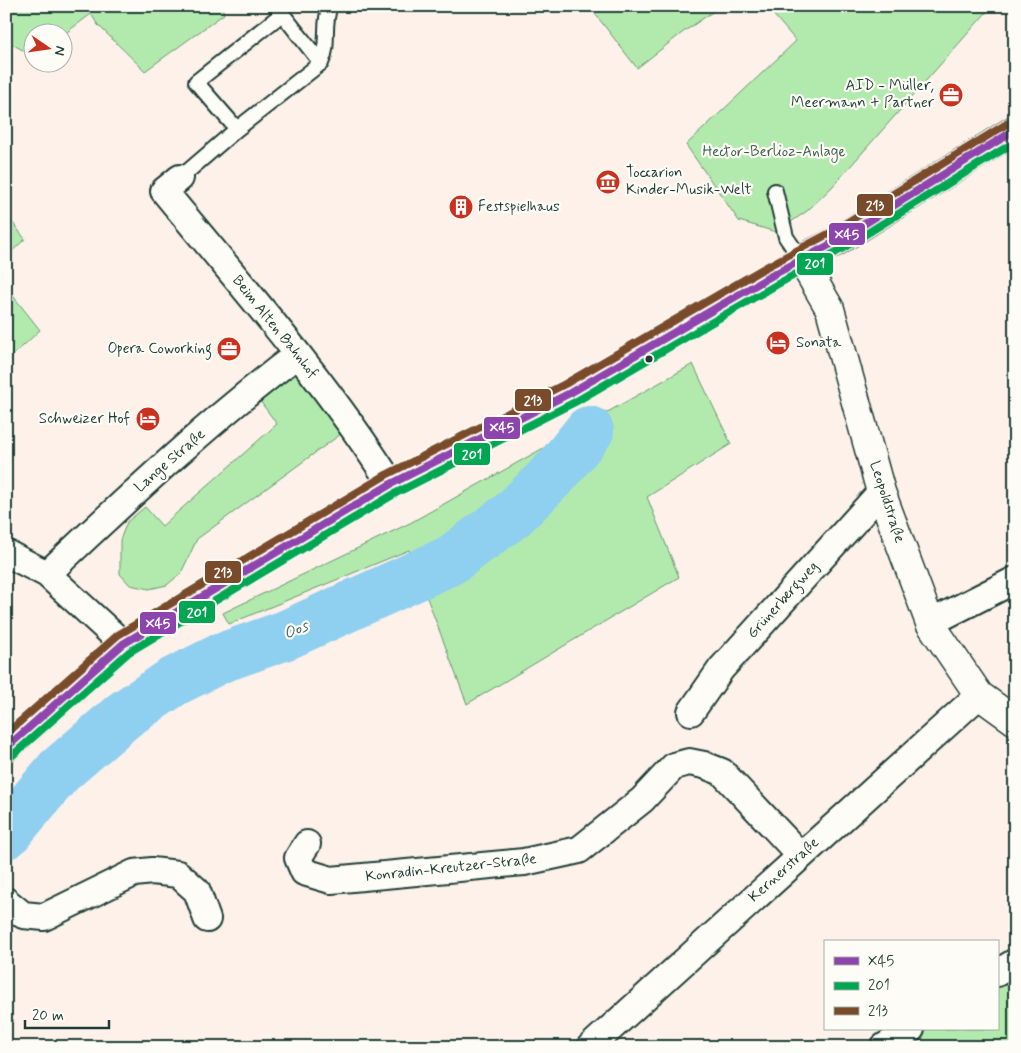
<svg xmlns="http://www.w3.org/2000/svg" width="1021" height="1053" font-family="Mynerve,sans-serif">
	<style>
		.green { fill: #b2eaad; stroke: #689470 }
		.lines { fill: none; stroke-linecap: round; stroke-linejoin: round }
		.river { stroke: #8fcff0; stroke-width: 50 }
		.lane-casing { stroke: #1f3d34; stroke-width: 18 }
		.street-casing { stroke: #1f3d34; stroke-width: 30 }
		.secondary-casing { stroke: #1f3d34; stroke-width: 31 }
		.lane { stroke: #fdfcf7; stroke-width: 14 }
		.street { stroke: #fdfcf7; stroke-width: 26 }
		.secondary { stroke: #fdfcf7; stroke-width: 28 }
		.bus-1-casing { stroke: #fdfcf7; stroke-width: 11 }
		.bus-2-casing { stroke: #fdfcf7; stroke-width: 11 }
		.bus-3-casing { stroke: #fdfcf7; stroke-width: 11 }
		.bus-1 { stroke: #8e44ad; stroke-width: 8 }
		.bus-2 { stroke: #00a651; stroke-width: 8 }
		.bus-3 { stroke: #7a4b2a; stroke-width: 8 }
		.bus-dot { fill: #1f3d34; stroke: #fdfcf7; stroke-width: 2 }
		.labels { text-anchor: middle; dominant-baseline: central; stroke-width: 4.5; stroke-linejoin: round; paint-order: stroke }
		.poi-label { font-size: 15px; fill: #1f3d34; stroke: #fdfcf7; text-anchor: end }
		.park-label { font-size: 15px; fill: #3c604c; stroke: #fdfcf7 }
		.street-label { font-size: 15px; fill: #1f3d34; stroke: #fdfcf7 }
		.water-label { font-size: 16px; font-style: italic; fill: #3b6263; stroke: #fdfcf7 }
		.line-badge { stroke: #fdfcf7; stroke-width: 2 }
		.badge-label { font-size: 14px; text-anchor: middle; font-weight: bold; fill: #fff }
	</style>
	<rect width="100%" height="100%" fill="#fdf1ea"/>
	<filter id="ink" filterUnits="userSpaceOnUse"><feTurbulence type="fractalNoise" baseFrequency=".02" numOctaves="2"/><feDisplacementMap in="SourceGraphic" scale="10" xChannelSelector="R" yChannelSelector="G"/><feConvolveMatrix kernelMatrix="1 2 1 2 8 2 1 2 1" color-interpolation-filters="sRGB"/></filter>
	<g filter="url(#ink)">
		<path class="green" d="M6,6H222L224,14L145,71L98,25L91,14L63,35L62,32H32V55L6,41Z
			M589,6H721L682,33L637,68Z
			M766,6H992L832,187L807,211L776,232L739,221L686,145L796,41Z
			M6,214L25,239L6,257Z
			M6,287L40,330L6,362Z
			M693,364L731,444L647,497L679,577L467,704L409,550L229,624L223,613L410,523Z
			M295,367L345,431L197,539L181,573L167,585L149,589L130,585L120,574V540L127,522L145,507L162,526L277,424L257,397Z
			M1015,971V1047H897L924,1029H997V982Z"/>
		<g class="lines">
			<path class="river" d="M6,834L59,771L124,715L173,682L221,658L286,635L451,560L512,515L556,472L589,431"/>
			<defs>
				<path id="lane" d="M277,7L321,63
					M237,129L196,82L282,14
					M180,178L237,129L321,63C330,45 322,25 330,6
					M775,191L786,237L801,259"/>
				<path id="street" d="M180,178L164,191C242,286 325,380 391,484
					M6,553L47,574L123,644
					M47,574C128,498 209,421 298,354
					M930,623L1015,580
					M691,712L721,669L881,492
					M6,748L123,644L391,484L570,393L801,259
					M307,844L298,858L304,872L331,880L524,862L579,850L642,800L674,766L689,762L704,765L722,772L800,855
					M6,901L23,915L44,917L134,873L152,871L178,874L197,891L207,919
					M997,973L1015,962
					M590,1047L979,695
					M884,1047L911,1029"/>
				<path id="secondary" d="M1015,130L835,242L801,259L830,309L881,492L930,623L979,695L1015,721"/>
			</defs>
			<use href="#lane" class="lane-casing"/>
			<use href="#street" class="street-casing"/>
			<use href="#secondary" class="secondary-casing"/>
			<use href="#lane" class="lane"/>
			<use href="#street" class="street"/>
			<use href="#secondary" class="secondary"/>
			<defs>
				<path id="bus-1" d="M6,748L123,644L391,484L570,393L771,276L835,242L1015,130"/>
				<path id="bus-2" d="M13,755L129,652L396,493L575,402L776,285L840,250L1015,142"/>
				<path id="bus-3" d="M6,734L118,635L386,475L565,384L766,267L830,233L1010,122"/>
			</defs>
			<use href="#bus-1" class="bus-1-casing"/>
			<use href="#bus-2" class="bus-2-casing"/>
			<use href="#bus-3" class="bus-3-casing"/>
			<use href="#bus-1" class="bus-1"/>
			<use href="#bus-2" class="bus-2"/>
			<use href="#bus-3" class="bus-3"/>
		</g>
	</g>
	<defs>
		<symbol id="office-disc" viewBox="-11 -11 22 22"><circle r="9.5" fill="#c8321e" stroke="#fdfcf7"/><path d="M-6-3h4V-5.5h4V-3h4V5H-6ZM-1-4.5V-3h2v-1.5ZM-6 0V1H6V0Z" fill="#fff"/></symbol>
		<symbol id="museum-disc" viewBox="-11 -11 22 22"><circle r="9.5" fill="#c8321e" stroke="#fdfcf7"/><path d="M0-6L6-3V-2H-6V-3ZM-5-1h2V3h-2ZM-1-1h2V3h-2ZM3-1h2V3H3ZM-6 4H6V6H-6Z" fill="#fff"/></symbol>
		<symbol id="building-disc" viewBox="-11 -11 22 22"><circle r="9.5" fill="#c8321e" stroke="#fdfcf7"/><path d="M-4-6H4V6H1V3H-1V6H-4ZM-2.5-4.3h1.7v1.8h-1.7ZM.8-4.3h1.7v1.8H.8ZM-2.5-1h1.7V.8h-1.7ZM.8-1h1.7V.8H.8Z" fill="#fff"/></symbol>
		<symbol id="hotel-disc" viewBox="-11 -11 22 22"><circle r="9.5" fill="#c8321e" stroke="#fdfcf7"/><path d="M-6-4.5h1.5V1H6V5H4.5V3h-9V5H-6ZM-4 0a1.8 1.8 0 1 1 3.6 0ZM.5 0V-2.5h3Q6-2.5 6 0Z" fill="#fff"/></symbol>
	</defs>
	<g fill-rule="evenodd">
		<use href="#office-disc" x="937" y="81" width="28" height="28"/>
		<use href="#museum-disc" x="594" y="168" width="28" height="28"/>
		<use href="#building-disc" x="447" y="193" width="28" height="28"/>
		<use href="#hotel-disc" x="764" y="329" width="28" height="28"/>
		<use href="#office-disc" x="215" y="335" width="28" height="28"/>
		<use href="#hotel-disc" x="134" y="405" width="28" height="28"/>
	</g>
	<circle class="bus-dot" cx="649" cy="359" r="4.5"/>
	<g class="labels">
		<g class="poi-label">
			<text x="934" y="86">AID - Müller,<tspan x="934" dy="17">Meermann + Partner</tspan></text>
			<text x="626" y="173" text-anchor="start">Toccarion<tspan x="626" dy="17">Kinder-Musik-Welt</tspan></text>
			<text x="478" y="207" text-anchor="start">Festspielhaus</text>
			<text x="796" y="343" text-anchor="start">Sonata</text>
			<text x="212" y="349">Opera Coworking</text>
			<text x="130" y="419">Schweizer Hof</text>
		</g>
		<g class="park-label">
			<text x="774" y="152">Hector-Berlioz-Anlage</text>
		</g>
		<g class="street-label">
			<text transform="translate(275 327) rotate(51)">Beim Alten Bahnhof</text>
			<text transform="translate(170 461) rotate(-41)">Lange Straße</text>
			<text transform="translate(887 502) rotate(72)">Leopoldstraße</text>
			<text transform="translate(783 600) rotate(-48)">Grünerbergweg</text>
			<text transform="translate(451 868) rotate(-6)">Konradin-Kreutzer-Straße</text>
			<text transform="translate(784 870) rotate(-42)">Kernerstraße</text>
		</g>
		<g class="water-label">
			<text transform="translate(296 630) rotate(-23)">Oos</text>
		</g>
	</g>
	<g class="line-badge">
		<rect x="856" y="193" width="38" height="24" rx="5" fill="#7a4b2a"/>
		<rect x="828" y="222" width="38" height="24" rx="5" fill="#8e44ad"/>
		<rect x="796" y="252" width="38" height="24" rx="5" fill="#00a651"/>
		<rect x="514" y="388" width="38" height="24" rx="5" fill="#7a4b2a"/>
		<rect x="483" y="416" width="38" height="24" rx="5" fill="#8e44ad"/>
		<rect x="453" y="442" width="38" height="24" rx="5" fill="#00a651"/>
		<rect x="204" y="560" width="38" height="24" rx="5" fill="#7a4b2a"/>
		<rect x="178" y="600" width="38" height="24" rx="5" fill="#00a651"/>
		<rect x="139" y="611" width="38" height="24" rx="5" fill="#8e44ad"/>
	</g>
	<g class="badge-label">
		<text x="875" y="210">213</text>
		<text x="847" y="239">X45</text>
		<text x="815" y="268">201</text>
		<text x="533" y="405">213</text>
		<text x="502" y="432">X45</text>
		<text x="472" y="459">201</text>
		<text x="223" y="577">213</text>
		<text x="197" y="617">201</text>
		<text x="158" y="628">X45</text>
	</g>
	<rect width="1021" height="1053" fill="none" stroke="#fdfcf7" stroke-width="25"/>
	<rect x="12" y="12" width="996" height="1028" fill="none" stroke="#1f3d34" stroke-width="2" filter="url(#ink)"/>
	<rect x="824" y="940" width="175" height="90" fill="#fdfcf7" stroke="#a4b0a9"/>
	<rect x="834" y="957" width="25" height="8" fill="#8e44ad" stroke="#a4b0a9"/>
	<text x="868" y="966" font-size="15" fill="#1f3d34">X45</text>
	<rect x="834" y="982" width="25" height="8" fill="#00a651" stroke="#a4b0a9"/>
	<text x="868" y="990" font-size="15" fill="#1f3d34">201</text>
	<rect x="834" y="1007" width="25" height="8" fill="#7a4b2a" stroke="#a4b0a9"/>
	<text x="868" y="1016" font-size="15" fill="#1f3d34">213</text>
	<g transform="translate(48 48) rotate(103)"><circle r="24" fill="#fdfcf7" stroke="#a4b0a9"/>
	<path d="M0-4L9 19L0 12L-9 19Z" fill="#c8321e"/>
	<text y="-8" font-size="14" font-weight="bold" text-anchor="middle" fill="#1f3d34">N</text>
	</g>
	<path d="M25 1020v8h84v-8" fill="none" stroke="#1f3d34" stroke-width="2.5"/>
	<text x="32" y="1020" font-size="15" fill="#1f3d34" stroke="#fdfcf7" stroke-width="4" paint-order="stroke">20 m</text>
</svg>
